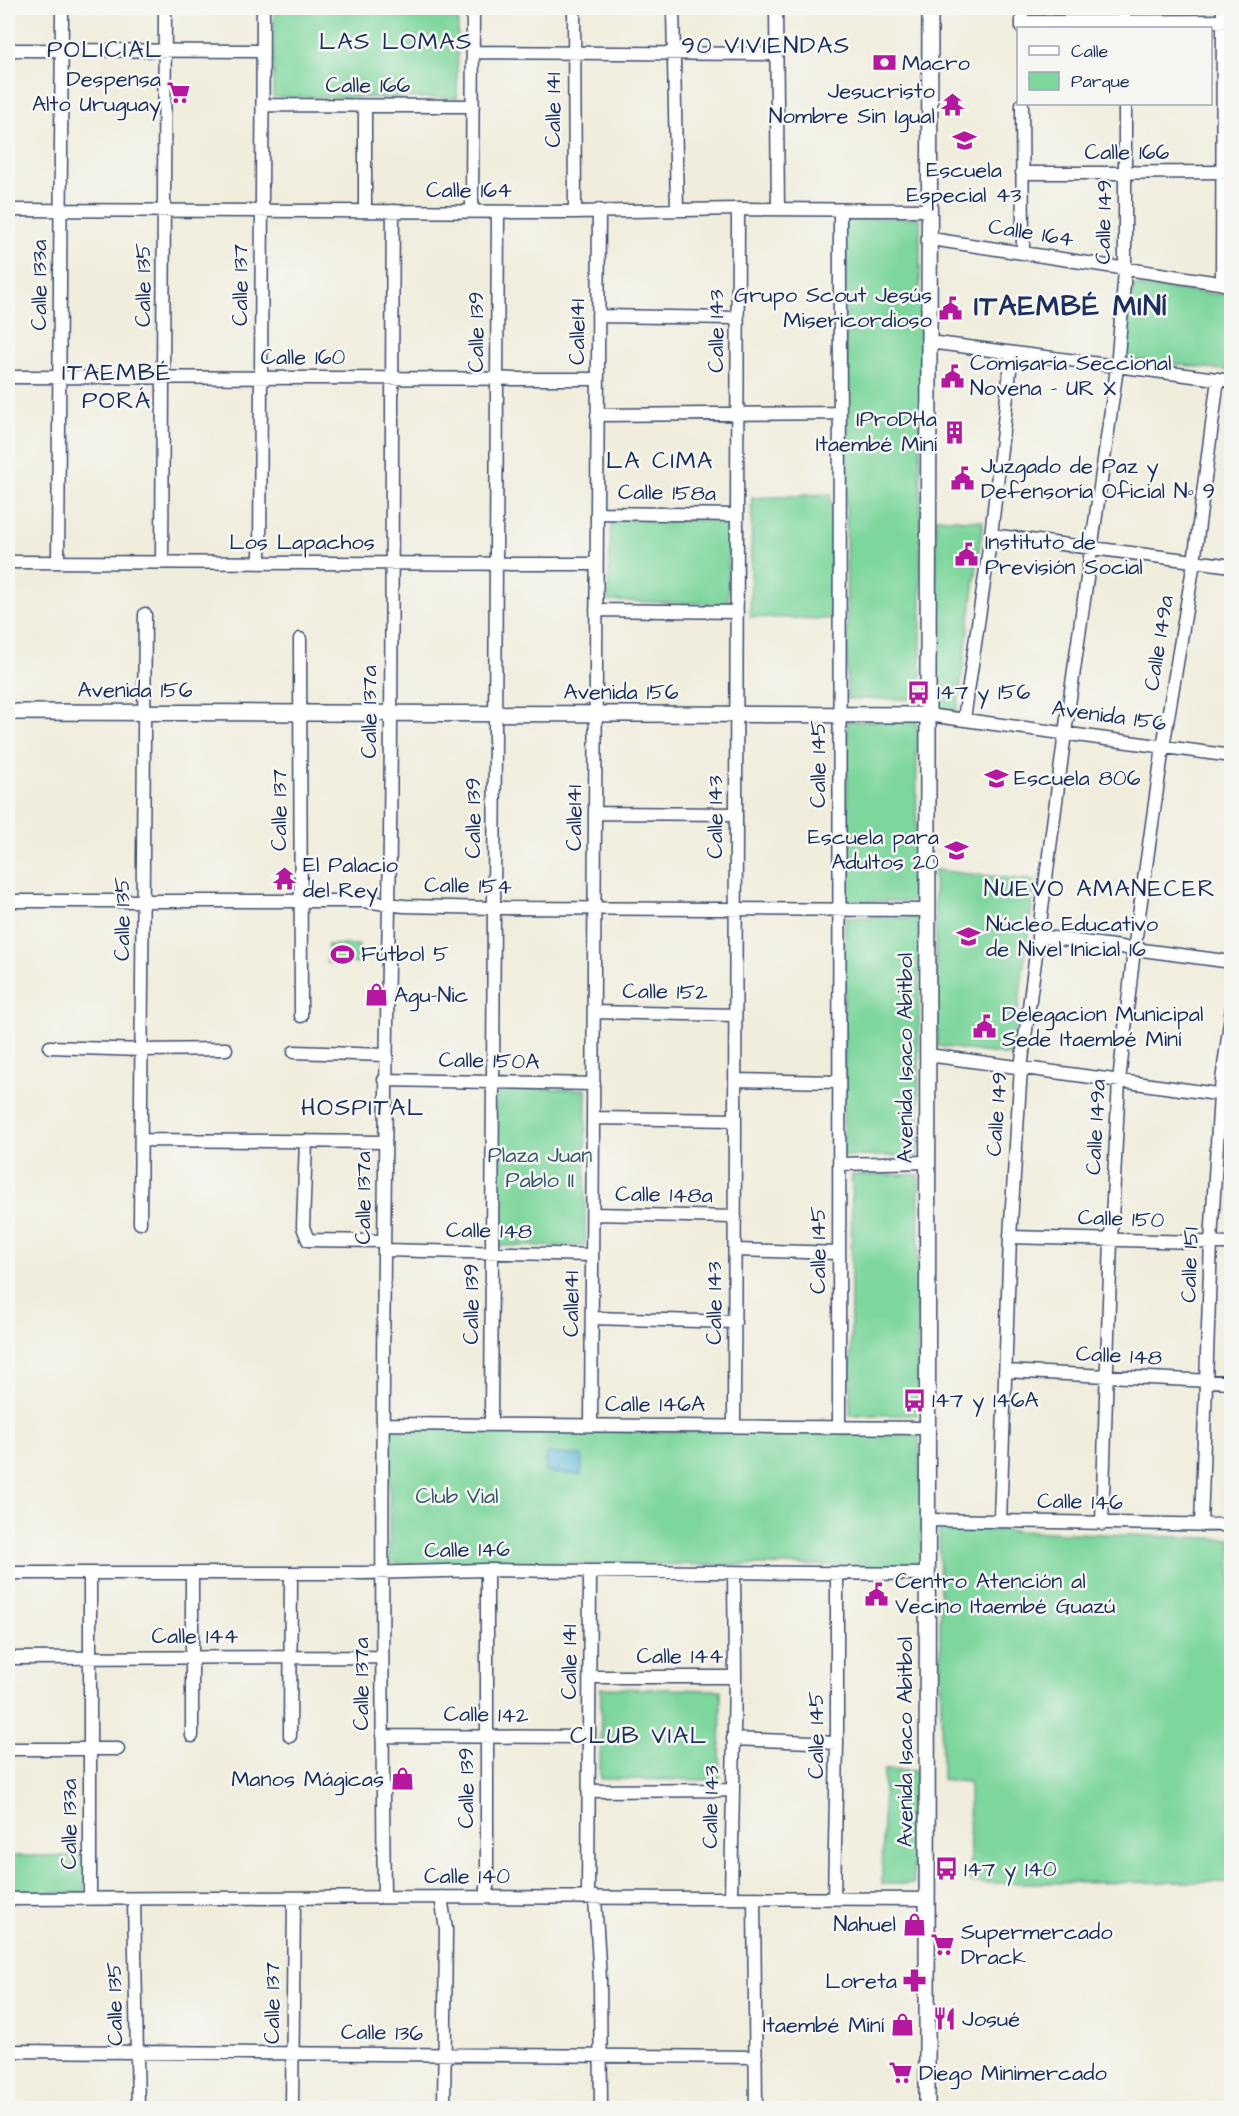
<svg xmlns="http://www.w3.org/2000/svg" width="1239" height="2116" font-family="'Architects Daughter',sans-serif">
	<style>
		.green { fill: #7dd69c; stroke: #4c827d; stroke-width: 1.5 }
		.water { fill: #5cb7da; stroke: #3c739c; stroke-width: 1.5 }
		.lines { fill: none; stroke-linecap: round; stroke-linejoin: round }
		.minor-casing { stroke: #3b4c71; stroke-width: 15 }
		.major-casing { stroke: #3b4c71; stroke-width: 18 }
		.minor { stroke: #fff; stroke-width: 12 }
		.major { stroke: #fff; stroke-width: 15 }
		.labels { text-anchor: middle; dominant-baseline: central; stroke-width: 5; stroke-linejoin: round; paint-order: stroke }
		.poi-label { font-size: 22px; fill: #1b2f5e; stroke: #f6f6f2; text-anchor: start }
		.street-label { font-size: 22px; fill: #1b2f5e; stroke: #f6f6f2 }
		.park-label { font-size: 22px; fill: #34596e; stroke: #f6f6f2 }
		.neighbourhood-label { font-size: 24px; letter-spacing: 1.5px; fill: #1b2f5e; stroke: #f6f6f2 }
		.district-label { font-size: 28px; font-weight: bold; letter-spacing: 1.5px; fill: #1b2f5e; stroke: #f6f6f2 }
	</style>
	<rect width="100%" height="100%" fill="#f6f6f2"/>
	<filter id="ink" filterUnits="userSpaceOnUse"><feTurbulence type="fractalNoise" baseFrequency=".0167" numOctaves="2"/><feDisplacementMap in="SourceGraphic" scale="12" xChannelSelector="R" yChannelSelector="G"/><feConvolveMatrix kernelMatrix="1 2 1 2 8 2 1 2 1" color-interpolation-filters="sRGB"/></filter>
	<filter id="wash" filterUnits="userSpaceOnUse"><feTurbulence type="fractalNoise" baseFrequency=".008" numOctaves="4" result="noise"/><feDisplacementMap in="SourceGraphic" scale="24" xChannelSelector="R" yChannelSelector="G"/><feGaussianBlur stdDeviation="1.35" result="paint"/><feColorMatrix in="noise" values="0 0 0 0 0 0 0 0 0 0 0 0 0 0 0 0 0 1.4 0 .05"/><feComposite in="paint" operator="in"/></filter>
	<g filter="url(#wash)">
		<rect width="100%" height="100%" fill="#f0eddc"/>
		<path class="green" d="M274,8H458L457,98L273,97Z
			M845,218H920L921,699H847Z
			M1133,285L1231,296V371L1124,358Z
			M831,494L830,619L750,617L752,498Z
			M936,518L983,521L957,712L936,708Z
			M611,520H729L728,604L608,601Z
			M847,721H917L916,901H847Z
			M934,870L1035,881L1012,1056L938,1046Z
			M845,917L920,918L918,1156H843Z
			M328,945H359V963H327Z
			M495,1089H586L585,1246H495Z
			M852,1175H919L917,1415H850Z
			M390,1428L919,1434L922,1566L389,1563Z
			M939,1528L1231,1539V1882L970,1883L969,1782L942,1780Z
			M601,1688L721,1690L720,1780L600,1779Z
			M884,1770L915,1771L913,1884H882Z
			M8,1856H85V1893H8Z"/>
		<path class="water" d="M547,1453L582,1456L581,1475L545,1472Z"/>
	</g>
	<g filter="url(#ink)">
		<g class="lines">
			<defs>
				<path id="minor" d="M574,8L575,212
					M673,8L677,209
					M776,8L778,209
					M1022,8V28
					M1022,22L1232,21
					M1124,28V8
					M8,50L263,51
					M473,52L776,54
					M1022,104L1023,252
					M263,105L473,106
					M1022,173L1230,172
					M8,210L575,212L738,209L930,210
					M365,211V106
					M472,211L473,8
					M931,239L1232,285
					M1222,284L1223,8
					M598,316L737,318
					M929,342L1232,381
					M8,377L598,379
					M597,415L839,413
					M597,513L737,515
					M991,535L1232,566
					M8,562L596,564
					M58,562L62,8
					M162,562L165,8
					M260,562L263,8
					M596,610L737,612
					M300,639L301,1016
					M928,715L1232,756
					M964,719L991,535L1012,353
					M595,813L736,814
					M8,901H363L404,906L494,908L928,910
					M1038,936L1232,962
					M594,1012L735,1015
					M50,1047L142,1050L226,1049
					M294,1052L385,1055
					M928,1055L1232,1096
					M384,1080L594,1084
					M735,1080L839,1082
					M593,1118L735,1120
					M141,1140L384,1142
					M306,1141L303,1227L308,1240L384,1241
					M839,1164L928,1162
					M593,1214L735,1217
					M140,1223L145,614
					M1010,1237L1232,1243
					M384,1250L592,1255
					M735,1250L839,1253
					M592,1318L735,1322
					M1005,1371L1232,1382
					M382,1424L928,1428
					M491,1424L498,212
					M591,1425L599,210
					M734,1426L738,209
					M839,1427L840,210
					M928,1520L1232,1525
					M1000,1521L1010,1237L1021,1068L1065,733L1117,368L1125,270V104
					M1102,1524L1111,1239L1119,1081L1134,950L1163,747L1194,562L1218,379
					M1201,1525L1211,1242L1220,1095L1232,1008
					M8,1573H362L487,1570L928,1574
					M8,1658L382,1657
					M590,1677H735
					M192,1736V1573
					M290,1736L291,1573
					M382,1736L589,1737
					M733,1739L837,1743
					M8,1749H118
					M589,1791L733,1790
					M384,1897C380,1567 383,1236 389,906C393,674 391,443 393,211
					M441,1897L446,1929L444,2108
					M487,1897V1570
					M588,1897L590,1571
					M595,1897L600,1980L601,2108
					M731,1898L735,1677L734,1572
					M754,1898L756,2108
					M834,1898L837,1743V1573
					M8,1899L441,1897L927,1899
					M90,1899V1573
					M134,1899L138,2108
					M8,2051L756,2057
					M292,2108L294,1898"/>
				<path id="major" d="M8,712L928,715
					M927,2108L928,691L930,8"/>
			</defs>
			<use href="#minor" class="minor-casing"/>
			<use href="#major" class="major-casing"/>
			<use href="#minor" class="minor"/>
			<use href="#major" class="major"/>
		</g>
	</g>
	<defs>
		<symbol id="bank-bare" viewBox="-9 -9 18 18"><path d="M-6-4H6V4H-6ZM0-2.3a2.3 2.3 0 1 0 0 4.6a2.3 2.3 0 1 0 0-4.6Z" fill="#b5179e" stroke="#f6f6f2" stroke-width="2.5" paint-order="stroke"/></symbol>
		<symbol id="supermarket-bare" viewBox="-9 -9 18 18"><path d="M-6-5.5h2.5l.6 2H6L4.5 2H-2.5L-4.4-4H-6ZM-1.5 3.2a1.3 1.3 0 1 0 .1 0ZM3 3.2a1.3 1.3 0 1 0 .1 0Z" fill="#b5179e" stroke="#f6f6f2" stroke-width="2.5" paint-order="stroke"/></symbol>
		<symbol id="temple-bare" viewBox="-9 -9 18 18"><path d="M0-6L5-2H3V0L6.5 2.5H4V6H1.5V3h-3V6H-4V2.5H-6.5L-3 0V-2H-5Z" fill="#b5179e" stroke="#f6f6f2" stroke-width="2.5" paint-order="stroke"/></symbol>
		<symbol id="school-bare" viewBox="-9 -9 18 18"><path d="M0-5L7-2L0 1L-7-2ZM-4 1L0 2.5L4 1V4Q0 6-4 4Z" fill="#b5179e" stroke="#f6f6f2" stroke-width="2.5" paint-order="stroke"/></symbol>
		<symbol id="civic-bare" viewBox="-9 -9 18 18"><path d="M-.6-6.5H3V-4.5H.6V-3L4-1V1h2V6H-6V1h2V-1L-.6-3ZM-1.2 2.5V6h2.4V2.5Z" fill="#b5179e" stroke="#f6f6f2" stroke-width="2.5" paint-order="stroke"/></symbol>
		<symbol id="building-bare" viewBox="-9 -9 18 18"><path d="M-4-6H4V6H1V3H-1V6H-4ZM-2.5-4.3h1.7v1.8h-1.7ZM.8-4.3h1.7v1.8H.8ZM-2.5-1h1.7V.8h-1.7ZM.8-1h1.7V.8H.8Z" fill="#b5179e" stroke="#f6f6f2" stroke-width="2.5" paint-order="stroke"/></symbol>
		<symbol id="bus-bare" viewBox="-9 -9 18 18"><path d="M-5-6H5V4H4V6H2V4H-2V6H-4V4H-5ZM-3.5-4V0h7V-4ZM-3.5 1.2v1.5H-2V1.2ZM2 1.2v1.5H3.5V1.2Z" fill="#b5179e" stroke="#f6f6f2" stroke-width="2.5" paint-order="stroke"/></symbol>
		<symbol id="stadium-bare" viewBox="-9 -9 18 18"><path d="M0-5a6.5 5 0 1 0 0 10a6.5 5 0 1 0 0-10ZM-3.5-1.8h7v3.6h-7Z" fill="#b5179e" stroke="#f6f6f2" stroke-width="2.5" paint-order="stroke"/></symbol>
		<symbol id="shop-bare" viewBox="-9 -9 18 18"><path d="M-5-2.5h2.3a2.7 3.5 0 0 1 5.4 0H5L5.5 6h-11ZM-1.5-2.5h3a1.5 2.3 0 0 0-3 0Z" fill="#b5179e" stroke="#f6f6f2" stroke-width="2.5" paint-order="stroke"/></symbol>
		<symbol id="pharmacy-bare" viewBox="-9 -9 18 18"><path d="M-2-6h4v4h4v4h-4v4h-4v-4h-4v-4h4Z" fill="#b5179e" stroke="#f6f6f2" stroke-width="2.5" paint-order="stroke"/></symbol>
		<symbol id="restaurant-bare" viewBox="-9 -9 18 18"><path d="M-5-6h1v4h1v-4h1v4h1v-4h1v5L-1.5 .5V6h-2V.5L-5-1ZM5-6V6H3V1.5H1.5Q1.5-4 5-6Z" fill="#b5179e" stroke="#f6f6f2" stroke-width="2.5" paint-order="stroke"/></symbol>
	</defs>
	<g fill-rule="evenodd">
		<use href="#bank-bare" x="868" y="46" width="33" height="33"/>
		<use href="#supermarket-bare" x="162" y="76" width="33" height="33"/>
		<use href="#temple-bare" x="936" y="88" width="33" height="33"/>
		<use href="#school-bare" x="948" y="124" width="33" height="33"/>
		<use href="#civic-bare" x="934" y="292" width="33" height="33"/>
		<use href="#civic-bare" x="936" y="360" width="33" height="33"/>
		<use href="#building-bare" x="938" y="416" width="33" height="33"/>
		<use href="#civic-bare" x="946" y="462" width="33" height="33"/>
		<use href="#civic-bare" x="950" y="538" width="33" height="33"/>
		<use href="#bus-bare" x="902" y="676" width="33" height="33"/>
		<use href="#school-bare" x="980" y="762" width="33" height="33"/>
		<use href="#school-bare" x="940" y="834" width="33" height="33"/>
		<use href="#temple-bare" x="268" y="862" width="33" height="33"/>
		<use href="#school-bare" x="952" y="920" width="33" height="33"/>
		<use href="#stadium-bare" x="326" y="938" width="33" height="33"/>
		<use href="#shop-bare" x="360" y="978" width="33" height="33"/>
		<use href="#civic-bare" x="968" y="1010" width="33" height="33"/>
		<use href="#bus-bare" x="898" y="1384" width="33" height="33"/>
		<use href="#civic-bare" x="860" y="1578" width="33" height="33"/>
		<use href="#shop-bare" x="386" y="1762" width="33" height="33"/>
		<use href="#bus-bare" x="930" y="1852" width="33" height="33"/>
		<use href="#shop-bare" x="898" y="1908" width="33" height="33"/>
		<use href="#supermarket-bare" x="926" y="1928" width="33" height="33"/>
		<use href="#pharmacy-bare" x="898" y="1964" width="33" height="33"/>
		<use href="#restaurant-bare" x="928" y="2002" width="33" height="33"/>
		<use href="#shop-bare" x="886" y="2008" width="33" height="33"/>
		<use href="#supermarket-bare" x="884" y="2056" width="33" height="33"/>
	</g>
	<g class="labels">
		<g class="poi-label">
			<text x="902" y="63">Macro</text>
			<text x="161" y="79" text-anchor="end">Despensa<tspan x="161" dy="25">Alto Uruguay</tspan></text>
			<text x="935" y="91" text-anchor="end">Jesucristo<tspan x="935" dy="25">Nombre Sin Igual</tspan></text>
			<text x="964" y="170" text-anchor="middle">Escuela<tspan x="964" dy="25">Especial 43</tspan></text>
			<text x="932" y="295" text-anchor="end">Grupo Scout Jesús<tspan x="932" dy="25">Misericordioso</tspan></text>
			<text x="970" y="363">Comisaría Seccional<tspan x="970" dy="25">Novena - UR X</tspan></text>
			<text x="937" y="419" text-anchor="end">IProDHa<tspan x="937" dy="25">Itaembé Miní</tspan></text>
			<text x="981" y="466">Juzgado de Paz y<tspan x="981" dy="25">Defensoría Oficial Nº 9</tspan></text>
			<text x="985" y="542">Instituto de<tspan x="985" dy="25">Previsión Social</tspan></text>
			<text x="937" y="692">147 y 156</text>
			<text x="1014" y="778">Escuela 806</text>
			<text x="939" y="837" text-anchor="end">Escuela para<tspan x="939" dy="25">Adultos 20</tspan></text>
			<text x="303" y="865">El Palacio<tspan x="303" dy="25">del Rey</tspan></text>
			<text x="986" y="924">Núcleo Educativo<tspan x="986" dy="25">de Nivel Inicial 16</tspan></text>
			<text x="361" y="954">Fútbol 5</text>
			<text x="394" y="995">Agu-Nic</text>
			<text x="1002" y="1014">Delegacion Municipal<tspan x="1002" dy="25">Sede Itaembé Miní</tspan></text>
			<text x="932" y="1400">147 y 146A</text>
			<text x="895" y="1581">Centro Atención al<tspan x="895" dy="25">Vecino Itaembé Guazú</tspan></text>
			<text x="384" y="1779" text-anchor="end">Manos Mágicas</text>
			<text x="964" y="1869">147 y 140</text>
			<text x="896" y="1924" text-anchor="end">Nahuel</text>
			<text x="961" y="1932">Supermercado<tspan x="961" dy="25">Drack</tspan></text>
			<text x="897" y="1981" text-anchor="end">Loreta</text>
			<text x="962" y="2019">Josué</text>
			<text x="884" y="2025" text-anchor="end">Itaembé Miní</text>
			<text x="919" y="2073">Diego Minimercado</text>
		</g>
		<g class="street-label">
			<text x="368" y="85">Calle 166</text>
			<text transform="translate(553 110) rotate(-90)">Calle 141</text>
			<text x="1127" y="152">Calle 166</text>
			<text x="469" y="190">Calle 164</text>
			<text transform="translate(1104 222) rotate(-89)">Calle 149</text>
			<text transform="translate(1031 233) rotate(9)">Calle 164</text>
			<text transform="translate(39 285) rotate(-90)">Calle 133a</text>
			<text transform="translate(143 285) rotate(-90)">Calle 135</text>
			<text transform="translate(240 285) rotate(-90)">Calle 137</text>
			<text transform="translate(716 331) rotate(-90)">Calle 143</text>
			<text transform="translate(476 332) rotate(-90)">Calle 139</text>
			<text transform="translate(577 332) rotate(-90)">Calle141</text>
			<text x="303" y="357">Calle 160</text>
			<text transform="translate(667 493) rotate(1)">Calle 158a</text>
			<text x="302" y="542">Los Lapachos</text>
			<text transform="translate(1159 643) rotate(-81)">Calle 149a</text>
			<text x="135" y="690">Avenida 156</text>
			<text x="621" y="692">Avenida 156</text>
			<text transform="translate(369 712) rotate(-90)">Calle 137a</text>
			<text transform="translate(1109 716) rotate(8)">Avenida 156</text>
			<text transform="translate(818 764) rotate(-90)">Calle 145</text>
			<text transform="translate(279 810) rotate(-90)">Calle 137</text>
			<text transform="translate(715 817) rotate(-90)">Calle 143</text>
			<text transform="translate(473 818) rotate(-90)">Calle 139</text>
			<text transform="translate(574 818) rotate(-90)">Calle141</text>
			<text transform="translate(468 886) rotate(1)">Calle 154</text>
			<text transform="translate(122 919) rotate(-90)">Calle 135</text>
			<text transform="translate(665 992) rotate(1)">Calle 152</text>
			<text transform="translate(905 1058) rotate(-90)">Avenida Isaco Abitbol</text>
			<text transform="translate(489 1061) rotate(1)">Calle 150A</text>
			<text transform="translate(997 1114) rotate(-86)">Calle 149</text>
			<text transform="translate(1096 1127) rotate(-87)">Calle 149a</text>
			<text transform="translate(664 1195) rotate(1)">Calle 148a</text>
			<text transform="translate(363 1198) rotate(-90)">Calle 137a</text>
			<text transform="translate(1121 1219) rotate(2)">Calle 150</text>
			<text transform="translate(489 1231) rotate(1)">Calle 148</text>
			<text transform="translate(818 1250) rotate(-90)">Calle 145</text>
			<text transform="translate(1190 1265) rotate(-88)">Calle 151</text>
			<text transform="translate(714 1303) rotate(-90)">Calle 143</text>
			<text transform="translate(471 1304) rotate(-90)">Calle 139</text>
			<text transform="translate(571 1304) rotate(-90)">Calle141</text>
			<text transform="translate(1119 1356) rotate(3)">Calle 148</text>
			<text x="655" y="1404">Calle 146A</text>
			<text transform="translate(1080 1502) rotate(1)">Calle 146</text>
			<text transform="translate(467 1550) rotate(-1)">Calle 146</text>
			<text x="195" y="1636">Calle 144</text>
			<text x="680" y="1656">Calle 144</text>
			<text transform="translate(569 1662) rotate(-90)">Calle 141</text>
			<text transform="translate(361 1684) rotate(-90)">Calle 137a</text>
			<text transform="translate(486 1715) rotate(1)">Calle 142</text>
			<text transform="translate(816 1735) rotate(-90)">Calle 145</text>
			<text transform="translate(905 1742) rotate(-90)">Avenida Isaco Abitbol</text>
			<text transform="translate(466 1788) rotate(-90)">Calle 139</text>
			<text transform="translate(711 1807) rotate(-89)">Calle 143</text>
			<text transform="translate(69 1824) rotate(-90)">Calle 133a</text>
			<text x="467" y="1876">Calle 140</text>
			<text transform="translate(272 2003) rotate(-90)">Calle 137</text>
			<text transform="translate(115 2004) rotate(-91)">Calle 135</text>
			<text transform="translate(382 2033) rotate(1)">Calle 136</text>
		</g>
		<g class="park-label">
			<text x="540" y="1155">Plaza Juan<tspan x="540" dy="25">Pablo II</tspan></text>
			<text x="457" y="1496">Club Vial</text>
		</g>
		<g class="neighbourhood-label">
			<text x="396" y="42">LAS LOMAS</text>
			<text x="766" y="46">90 VIVIENDAS</text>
			<text x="105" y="50">POLICIAL</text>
			<text x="117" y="373">ITAEMBÉ<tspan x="117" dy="28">PORÁ</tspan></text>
			<text x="660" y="461">LA CIMA</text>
			<text x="1100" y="889">NUEVO AMANECER</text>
			<text x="363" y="1108">HOSPITAL</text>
			<text x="639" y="1736">CLUB VIAL</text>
		</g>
		<g class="district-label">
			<text x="1071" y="306">ITAEMBÉ MINÍ</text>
		</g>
	</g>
	<rect width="1239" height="2116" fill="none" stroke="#f6f6f2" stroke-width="30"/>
	<rect x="1017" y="27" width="195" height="78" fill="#f6f6f2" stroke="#9ea6b7" stroke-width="1.5"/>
	<rect x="1029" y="46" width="30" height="9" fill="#ffffff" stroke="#9ea6b7" stroke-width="1.5"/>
	<text x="1071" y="57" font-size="18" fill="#1b2f5e">Calle</text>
	<rect x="1029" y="72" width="30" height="18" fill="#7dd69c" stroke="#9ea6b7" stroke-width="1.5"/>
	<text x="1071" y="87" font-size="18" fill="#1b2f5e">Parque</text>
</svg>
